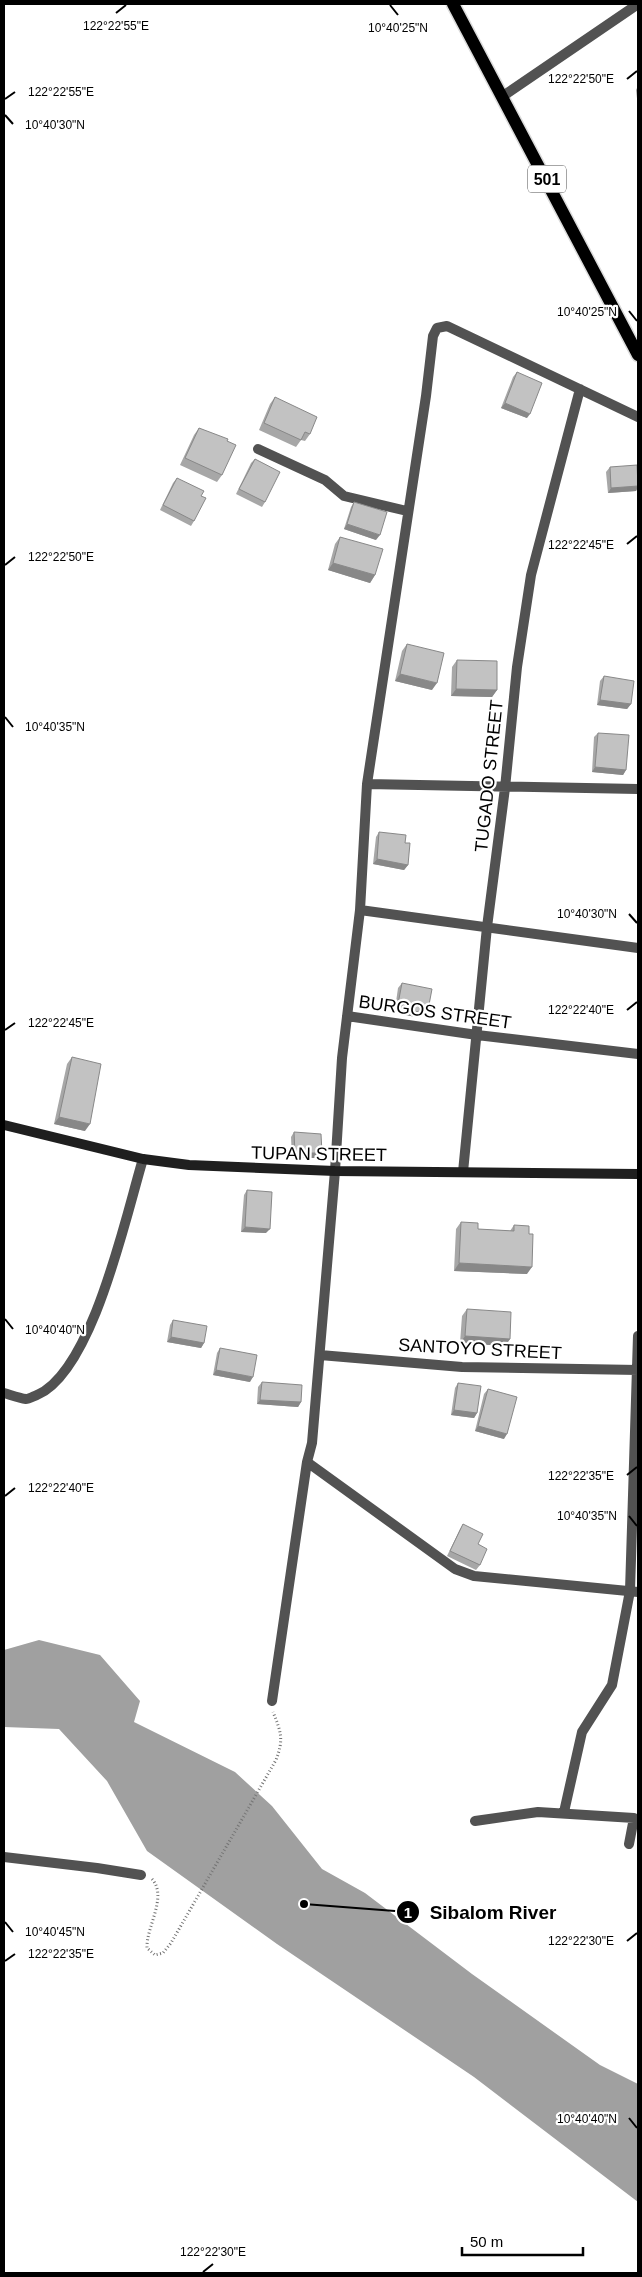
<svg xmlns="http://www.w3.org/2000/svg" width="642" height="2277" font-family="Helvetica,sans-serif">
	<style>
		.water { fill: #a0a0a0 }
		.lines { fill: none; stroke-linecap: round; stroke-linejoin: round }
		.primary-casing { stroke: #dbdbdb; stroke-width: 15 }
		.path { stroke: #747474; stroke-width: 3; stroke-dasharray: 1 2.5; stroke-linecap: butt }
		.minor { stroke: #525252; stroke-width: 10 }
		.secondary { stroke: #1f1f1f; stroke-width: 10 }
		.primary { stroke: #000; stroke-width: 12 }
		.wall { fill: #a7a7a7 }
		.shaded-wall { fill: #888 }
		.building { fill: #c2c2c2; stroke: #888 }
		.ticks { fill: none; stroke: #000; stroke-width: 2 }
		.labels { text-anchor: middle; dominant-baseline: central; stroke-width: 4.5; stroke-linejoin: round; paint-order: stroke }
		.shield { fill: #fff; stroke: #4c4c4c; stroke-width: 1 }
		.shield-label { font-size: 16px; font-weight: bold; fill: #000 }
		.street-label { font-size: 18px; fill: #000; stroke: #fff }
		.ticks-label { font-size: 12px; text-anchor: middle; fill: #000; stroke: #fff; stroke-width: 4.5; stroke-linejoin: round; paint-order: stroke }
		.leader { fill: none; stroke: #000; stroke-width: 2 }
		.callout-dot { fill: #000; stroke: #fff; stroke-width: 2 }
		.mark-label { font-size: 15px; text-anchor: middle; font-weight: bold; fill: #fff }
		.callout-label { font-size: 19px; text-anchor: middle; font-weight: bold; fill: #000; stroke: #fff; stroke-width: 4.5; stroke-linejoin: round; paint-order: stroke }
	</style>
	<rect width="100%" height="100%" fill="#fff"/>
	<path class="water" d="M39,1640L100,1655L140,1701L134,1722L235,1772L272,1806L322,1869L365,1893L472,1974L600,2065L638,2084V2202L474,2077L277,1944L147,1851L107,1781L59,1729L4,1727V1650Z"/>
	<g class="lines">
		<defs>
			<path id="primary" d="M453,4L638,355"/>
		</defs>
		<use href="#primary" class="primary-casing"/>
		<path class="path" d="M152,1879C168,1897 146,1927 147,1948L155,1955L163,1953L171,1943L276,1760C284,1739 281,1732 273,1712"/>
		<path class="minor" d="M503,96L638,4
			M258,449L325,480L344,496L407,511
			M367,784L638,789
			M360,910L638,948
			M347,1016L477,1035L638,1054
			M463,1172L487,927L505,788L517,667L531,575L580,389
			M320,1355L462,1367L638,1370
			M4,1393C11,1395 19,1398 26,1399C29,1399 34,1396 37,1395C93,1371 126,1215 143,1159
			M307,1462L455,1569L474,1576L638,1592
			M272,1701L307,1462L312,1443L335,1171L342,1058L360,910L367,784L426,396L433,336L437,328L447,326L638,417
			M564,1812L582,1732L612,1685L630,1591L638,1336
			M475,1821L538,1812L634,1818L629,1844
			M4,1857L97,1868L141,1875"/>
		<path class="secondary" d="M4,1125L143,1159L189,1165L335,1171L638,1174"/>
		<use href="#primary" class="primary"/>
	</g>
	<path class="wall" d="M638,86V107L636,90Z
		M517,372L527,418L501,408L513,377Z
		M275,397L310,434L305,441L301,440L296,447L259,430L270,404Z
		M199,428L227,441L222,475L217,482L180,465L194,435Z
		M255,459L265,502L262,507L236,494L251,463Z
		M610,467L638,474V487L636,491L608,493L606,472Z
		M177,478L201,496L194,521L191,526L160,510L173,483Z
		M354,502L376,540L344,529L351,507Z
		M340,537L375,575L370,583L328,570L335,544Z
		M407,644L432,690L395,681L402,651Z
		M457,660L497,690L492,697L451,696L452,667Z
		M604,676L631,704L627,709L597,705L600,681Z
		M598,733L626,770L623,775L592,772L594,737Z
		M379,832L405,843L408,865L404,870L373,864L376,837Z
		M402,983L425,1015L418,1013L416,1017L400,1014L401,1010L395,1009L398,988Z
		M72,1057L85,1131L54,1124L67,1064Z
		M294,1132L322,1153L318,1158H292L291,1137Z
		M247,1190L266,1233L241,1232L244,1195Z
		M461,1222L478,1229L510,1231L514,1225L527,1274L454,1271L456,1229Z
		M467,1309L510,1339L505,1346L460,1343L462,1316Z
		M173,1320L204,1343L201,1348L167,1342L170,1325Z
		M220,1348L250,1382L213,1375L217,1353Z
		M262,1382L301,1402L298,1407L257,1404L258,1387Z
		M458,1383L477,1413L474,1418L451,1415L455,1388Z
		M488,1389L504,1439L475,1431L484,1394Z
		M463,1524L478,1544L480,1565L476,1570L447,1556L460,1529Z"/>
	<path class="shaded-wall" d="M505,403L530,414L527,418L501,408Z
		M638,486V487L636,491L608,493L611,488Z
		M347,524L380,535L376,540L344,529Z
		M333,563L375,575L370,583L328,570Z
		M400,674L437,683L432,690L395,681Z
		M456,689L497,690L492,697L451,696Z
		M600,700L631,704L627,709L597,705Z
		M595,767L626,770L623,775L592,772Z
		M377,859L408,865L404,870L373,864Z
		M398,1004L404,1005L401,1010L395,1009Z
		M420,1008L428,1010L425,1015L418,1013L416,1017L400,1014L403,1009Z
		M59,1117L90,1124L85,1131L54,1124Z
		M295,1153H322L318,1158H292Z
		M245,1227L270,1229L266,1233L241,1232Z
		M459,1263L532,1267L527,1274L454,1271Z
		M465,1336L510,1339L505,1346L460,1343Z
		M171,1337L204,1343L201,1348L167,1342Z
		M216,1370L253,1377L250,1382L213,1375Z
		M260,1400L301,1402L298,1407L257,1404Z
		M454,1410L477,1413L474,1418L451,1415Z
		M478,1426L507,1434L504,1439L475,1431Z"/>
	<path class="building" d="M517,372L542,383L530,414L505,403Z
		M275,397L317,417L310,434L305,432L301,440L264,423Z
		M199,428L228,439L227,441L236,445L222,475L185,458Z
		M255,459L280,472L265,502L239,489Z
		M637,465L638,486L611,488L610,467Z
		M177,478L204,491L201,496L206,498L194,521L163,505Z
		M354,502L387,512L380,535L347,524Z
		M340,537L383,549L375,575L333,563Z
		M407,644L444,653L437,683L400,674Z
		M457,660L497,661V690L456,689Z
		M604,676L634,681L631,704L600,700Z
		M598,733L629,735L626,770L595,767Z
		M379,832L406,835L405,843H410L408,865L377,859Z
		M402,983L432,989L428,1010L420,1008L419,1012L403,1009L404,1005L398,1004Z
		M72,1057L101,1064L90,1124L59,1117Z
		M294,1132L321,1134L322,1153H295Z
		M247,1190L272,1192L270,1229L245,1227Z
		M461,1222L478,1223V1229L514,1231V1225L529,1226V1234H533L532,1267L459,1263Z
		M467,1309L511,1312L510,1339L465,1336Z
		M173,1320L207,1326L204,1343L171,1337Z
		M220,1348L257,1355L253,1377L216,1370Z
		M262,1382L302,1385L301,1402L260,1400Z
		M458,1383L481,1386L477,1413L454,1410Z
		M488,1389L517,1397L507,1434L478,1426Z
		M463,1524L483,1534L478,1544L487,1549L480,1565L450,1551Z"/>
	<path class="ticks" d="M390,5L398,15M116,13L126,5M627,79L637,71M5,99L15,92M5,115L13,124M629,311L637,321M627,544L637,536M5,565L15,557M5,717L13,727M629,914L637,923M627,1010L637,1002M5,1030L15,1023M5,1319L13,1329M627,1475L637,1467M5,1496L15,1488M629,1516L637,1526M5,1922L13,1932M627,1941L637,1933M5,1961L15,1954M629,2118L637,2128M203,2272L213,2264"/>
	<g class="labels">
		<rect class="shield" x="528" y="165.5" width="38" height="27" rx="4"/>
		<g class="shield-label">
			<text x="547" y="179">501</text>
		</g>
		<g class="street-label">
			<text transform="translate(489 776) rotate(-84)">TUGADO STREET</text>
			<text transform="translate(435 1012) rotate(8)">BURGOS STREET</text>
			<text transform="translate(319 1154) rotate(1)">TUPAN STREET</text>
			<text transform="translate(480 1349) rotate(3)">SANTOYO STREET</text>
		</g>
	</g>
	<g class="ticks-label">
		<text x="116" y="30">122°22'55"E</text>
		<text x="398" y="32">10°40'25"N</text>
		<text x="581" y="83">122°22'50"E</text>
		<text x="61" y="96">122°22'55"E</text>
		<text x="55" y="129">10°40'30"N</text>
		<text x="587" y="316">10°40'25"N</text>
		<text x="581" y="549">122°22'45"E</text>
		<text x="61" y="561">122°22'50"E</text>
		<text x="55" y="731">10°40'35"N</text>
		<text x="587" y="918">10°40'30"N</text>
		<text x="581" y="1014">122°22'40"E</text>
		<text x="61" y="1027">122°22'45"E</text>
		<text x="55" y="1334">10°40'40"N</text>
		<text x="581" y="1480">122°22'35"E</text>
		<text x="61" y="1492">122°22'40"E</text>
		<text x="587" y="1520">10°40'35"N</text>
		<text x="55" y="1936">10°40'45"N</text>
		<text x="581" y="1945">122°22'30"E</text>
		<text x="61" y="1958">122°22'35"E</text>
		<text x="587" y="2123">10°40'40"N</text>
		<text x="213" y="2256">122°22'30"E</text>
	</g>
	<path class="leader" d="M304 1904L408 1912"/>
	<g class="callout-dot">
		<circle cx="304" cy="1904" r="5"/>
		<circle cx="408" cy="1912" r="12"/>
	</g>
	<g class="mark-label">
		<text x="408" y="1918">1</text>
	</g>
	<g class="callout-label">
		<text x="493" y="1919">Sibalom River</text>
	</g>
	<rect width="642" height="2277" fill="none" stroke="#000000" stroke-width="10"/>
	<path d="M462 2247v8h121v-8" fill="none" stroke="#000000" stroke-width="2.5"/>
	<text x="470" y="2247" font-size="15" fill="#000000" stroke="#ffffff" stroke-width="4" paint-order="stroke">50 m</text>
</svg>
